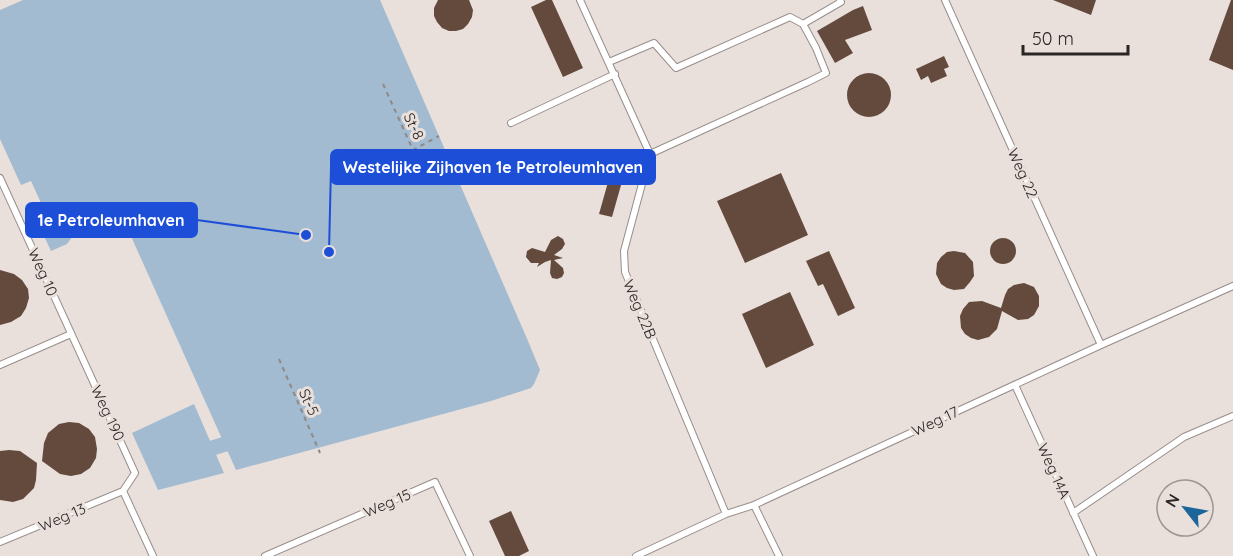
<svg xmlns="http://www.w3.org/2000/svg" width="1233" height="556" font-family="Quicksand,sans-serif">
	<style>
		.water { fill: #a2bbd1 }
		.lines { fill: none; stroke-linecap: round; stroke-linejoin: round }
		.canal { stroke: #a2bbd1; stroke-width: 15 }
		.building { fill: #644a3d }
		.service-casing { stroke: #978e8b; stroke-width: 8 }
		.path { stroke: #8f8885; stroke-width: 2; stroke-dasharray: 4.5 4.5; stroke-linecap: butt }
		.service { stroke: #fff; stroke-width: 6 }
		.labels { text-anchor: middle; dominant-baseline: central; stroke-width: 6; stroke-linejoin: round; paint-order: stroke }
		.street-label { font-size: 15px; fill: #2a2625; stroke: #e9dfdb }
		.leader { fill: none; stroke: #1d4ed8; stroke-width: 2 }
		.callout-dot { fill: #1d4ed8; stroke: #e9dfdb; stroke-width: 2 }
		.callout { fill: #1d4ed8; stroke: #1d4ed8; stroke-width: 2 }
		.callout-label { font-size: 16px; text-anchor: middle; font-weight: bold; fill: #fff }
	</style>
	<rect width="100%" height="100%" fill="#e9dfdb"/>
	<path class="water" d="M23,0H380L528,341L540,370L534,384L531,388L491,401L236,470L121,214L111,219L105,226L91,233L82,232L72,237L67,244L51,251L31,208L41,203L31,181L21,185L0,139V10Z
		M194,404L224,473L158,490L132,433Z"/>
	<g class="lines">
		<path class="canal" d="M193,454L235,441L237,431"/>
	</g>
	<path class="building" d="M438,0H469L473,10L472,17L468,24L463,29L456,31H449L442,28L437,22L434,16V8Z
		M546,0H552L583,68L563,77L531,7Z
		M1053,0H1096L1091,15Z
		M1231,0H1233V70L1209,60Z
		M863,6L872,30L845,40L853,53L835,63L817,31L853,10Z
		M944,56L949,67L944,69L947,76L931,83L928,76L921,80L916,69Z
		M847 95a22 22 0 1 1 44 0a22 22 0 1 1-44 0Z
		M613,149L625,171L612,217L599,214L612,168L598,175L591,161Z
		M781,173L808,235L745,263L717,201Z
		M558,236L563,239L565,244L562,249L554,255L563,258L554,260L563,268L564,273L562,277L557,279L552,278L550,273L551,260L545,262L537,267L539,263H531L526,257L527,251L532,248L545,252L551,240Z
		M990 251a13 13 0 1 1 26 0a13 13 0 1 1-26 0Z
		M829,251L855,308L838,316L823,284L818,286L806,261Z
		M954,251L965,253L973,262L974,276L970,282L964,289L954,290L947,288L941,284L936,274L937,263L941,257L947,252Z
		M0,270L14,274L22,280L28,289L29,298L26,308L21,316L11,322L0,325Z
		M1024,283L1034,287L1039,296V306L1034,315L1028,319L1018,320L1002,311L997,329L989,337L978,340L971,338L965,334L961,328L960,316L963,309L969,302L982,301L1001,308L1005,295L1008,289L1014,285Z
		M790,292L814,345L766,368L742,314Z
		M69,422L79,423L89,429L95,437L97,449L96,458L90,468L81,474L71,476L60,474L42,461L44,443L48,433L59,424Z
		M9,450L20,451L37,463L36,480L34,488L23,499L13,502L0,500V451Z
		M511,511L529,551L519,556H505L489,521Z"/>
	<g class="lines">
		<defs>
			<path id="service" d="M580,0L650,154L624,251L625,272L726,514
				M945,0L1101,345
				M609,62L654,43L676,68L790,17L803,24
				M511,123L615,74
				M650,154L808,82L826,73L816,48L803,24L841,2L840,0
				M0,178L135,473L123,491
				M0,365L71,334
				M1015,385L1093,556
				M123,491L153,556
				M754,505L779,556
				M1073,513L1184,437L1233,416
				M0,542L123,491
				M265,556L435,482L470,556
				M636,556L726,514L754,505L1101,345L1233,286"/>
		</defs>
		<use href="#service" class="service-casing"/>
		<path class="path" d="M383,84L413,150L439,136
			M279,359L320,453"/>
		<use href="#service" class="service"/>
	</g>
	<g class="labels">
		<g class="street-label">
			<text transform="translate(414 126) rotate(65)">St-8</text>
			<text transform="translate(1023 173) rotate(66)">Weg 22</text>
			<text transform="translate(43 272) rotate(66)">Weg 10</text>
			<text transform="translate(640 309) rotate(67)">Weg 22B</text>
			<text transform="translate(309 402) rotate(66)">St-5</text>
			<text transform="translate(108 413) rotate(65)">Weg 190</text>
			<text transform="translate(935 421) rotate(-25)">Weg 17</text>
			<text transform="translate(1054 471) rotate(66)">Weg 14A</text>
			<text transform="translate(387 503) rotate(-23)">Weg 15</text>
			<text transform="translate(62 517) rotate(-23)">Weg 13</text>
		</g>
	</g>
	<path class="leader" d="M329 252L331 167M306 235L197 220"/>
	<g class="callout-dot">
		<circle cx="329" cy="252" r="6"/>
		<circle cx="306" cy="235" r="6"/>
	</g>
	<g class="callout">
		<rect x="331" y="150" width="324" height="34" rx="6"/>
		<rect x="26" y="203" width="171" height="34" rx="6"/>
	</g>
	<g class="callout-label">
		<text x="493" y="173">Westelijke Zijhaven 1e Petroleumhaven</text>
		<text x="111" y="226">1e Petroleumhaven</text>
	</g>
	<g transform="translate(1185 508) rotate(301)"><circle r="28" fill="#e9dfdb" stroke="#9d9592" stroke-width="1.5"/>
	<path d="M0-4.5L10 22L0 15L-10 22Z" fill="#1b6598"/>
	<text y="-9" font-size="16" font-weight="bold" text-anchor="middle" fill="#2a2625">N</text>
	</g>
	<path d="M1023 45v9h105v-9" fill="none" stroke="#2a2625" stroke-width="3"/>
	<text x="1032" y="45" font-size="18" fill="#2a2625" stroke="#e9dfdb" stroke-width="4.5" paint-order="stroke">50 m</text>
</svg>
